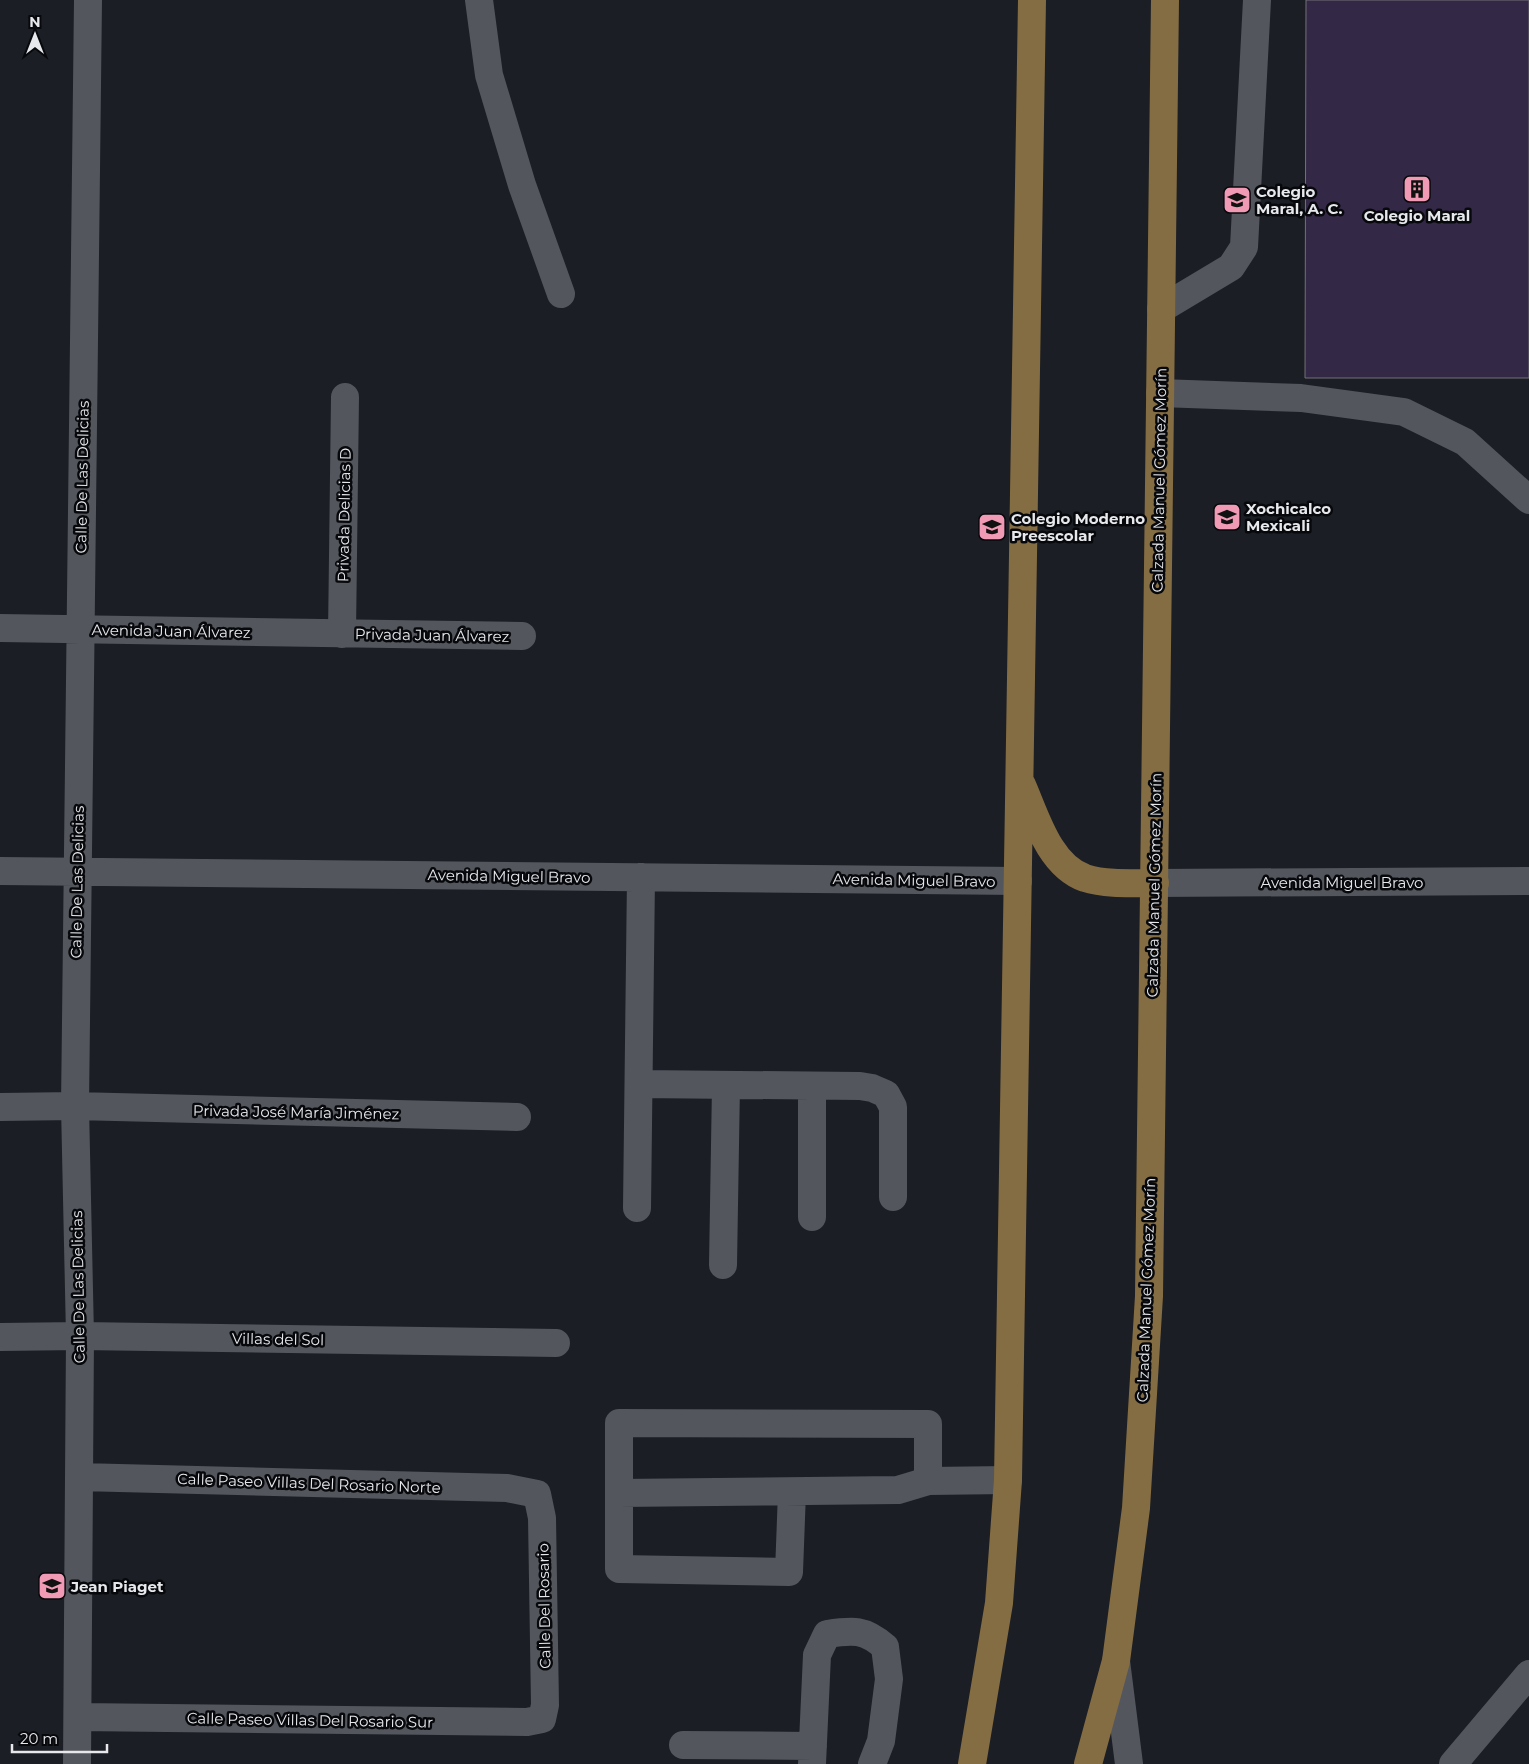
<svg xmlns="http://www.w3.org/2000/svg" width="1529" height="1764" font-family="Montserrat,sans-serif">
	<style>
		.building { fill: #342847; stroke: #737178 }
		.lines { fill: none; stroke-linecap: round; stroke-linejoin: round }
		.minor { stroke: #53565d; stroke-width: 28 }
		.major { stroke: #856d43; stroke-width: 28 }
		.labels { text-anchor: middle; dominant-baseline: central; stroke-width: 5; stroke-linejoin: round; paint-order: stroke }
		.poi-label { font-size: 15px; font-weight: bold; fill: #e6e8ec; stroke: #07080b; text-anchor: start }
		.street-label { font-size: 15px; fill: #e6e8ec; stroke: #07080b }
	</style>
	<rect width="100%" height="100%" fill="#1b1e24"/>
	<path class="building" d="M1306,0H1529V378H1305Z"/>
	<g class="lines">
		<path class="minor" d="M479,0L489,75L522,185L561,294
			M1161,309L1231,267L1244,247L1257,0
			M1160,393L1301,398L1404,412L1465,442L1529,500
			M0,628L522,636
			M342,634L345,397
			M0,871L1018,881
			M1155,883L1529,881
			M639,1084L860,1086L872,1088L886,1094L893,1107V1197
			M812,1086V1217
			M0,1107L75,1106L517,1117
			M637,1208L641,877
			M723,1265L726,1085
			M0,1337L80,1336L556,1343
			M792,1492L789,1572L619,1569V1423L928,1424V1481
			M619,1493L898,1490L928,1481L1008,1480
			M1116,1661L1129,1764
			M78,1717L527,1722L542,1719L545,1705L542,1518L537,1494L507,1488L80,1477
			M683,1745L813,1746
			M77,1764L80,1336L75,1106L88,0
			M812,1764L817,1655L827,1634C853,1630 865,1629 885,1647L889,1679L881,1741L872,1764
			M1453,1764L1529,1674"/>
		<path class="major" d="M1022,785C1036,817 1049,865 1085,878C1107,885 1133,883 1155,883
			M972,1764L999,1603L1008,1480L1032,0
			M1088,1764L1116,1661L1136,1508L1149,1296L1165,0"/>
	</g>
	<defs>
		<symbol id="building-square" viewBox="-11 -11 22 22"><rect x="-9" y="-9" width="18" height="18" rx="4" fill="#f09ab5" stroke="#07080b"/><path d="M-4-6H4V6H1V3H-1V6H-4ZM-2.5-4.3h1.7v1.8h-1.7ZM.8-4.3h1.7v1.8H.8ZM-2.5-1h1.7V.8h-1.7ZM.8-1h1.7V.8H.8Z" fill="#111"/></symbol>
		<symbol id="school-square" viewBox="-11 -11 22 22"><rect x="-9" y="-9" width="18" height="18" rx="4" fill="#f09ab5" stroke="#07080b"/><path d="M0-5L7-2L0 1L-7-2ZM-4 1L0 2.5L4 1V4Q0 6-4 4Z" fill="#111"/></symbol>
		<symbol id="university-square" viewBox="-11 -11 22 22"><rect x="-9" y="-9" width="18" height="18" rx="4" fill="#f09ab5" stroke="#07080b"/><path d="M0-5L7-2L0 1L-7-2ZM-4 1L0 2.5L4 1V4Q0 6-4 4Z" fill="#111"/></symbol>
	</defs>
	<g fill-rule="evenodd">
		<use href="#building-square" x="1401" y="173" width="32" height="32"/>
		<use href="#school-square" x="1221" y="184" width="32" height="32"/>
		<use href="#university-square" x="1211" y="501" width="32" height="32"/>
		<use href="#school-square" x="976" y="511" width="32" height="32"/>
		<use href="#school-square" x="36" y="1570" width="32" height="32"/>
	</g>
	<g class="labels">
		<g class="poi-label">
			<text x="1256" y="191">Colegio<tspan x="1256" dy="17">Maral, A. C.</tspan></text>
			<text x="1417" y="215" text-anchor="middle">Colegio Maral</text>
			<text x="1246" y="508">Xochicalco<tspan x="1246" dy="17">Mexicali</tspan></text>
			<text x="1011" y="518">Colegio Moderno<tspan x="1011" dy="17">Preescolar</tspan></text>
			<text x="71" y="1586">Jean Piaget</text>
		</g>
		<g class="street-label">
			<text transform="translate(82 477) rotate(-89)">Calle De Las Delicias</text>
			<text transform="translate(1159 480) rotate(-89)">Calzada Manuel Gómez Morín</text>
			<text transform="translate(344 515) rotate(-89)">Privada Delicias D</text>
			<text transform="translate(171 631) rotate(1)">Avenida Juan Álvarez</text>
			<text transform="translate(432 635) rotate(1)">Privada Juan Álvarez</text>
			<text transform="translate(509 876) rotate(1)">Avenida Miguel Bravo</text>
			<text transform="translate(914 880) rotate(1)">Avenida Miguel Bravo</text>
			<text transform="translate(77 882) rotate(-89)">Calle De Las Delicias</text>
			<text x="1342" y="882">Avenida Miguel Bravo</text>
			<text transform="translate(1154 885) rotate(-89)">Calzada Manuel Gómez Morín</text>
			<text transform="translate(296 1112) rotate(1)">Privada José María Jiménez</text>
			<text transform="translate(78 1287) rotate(-91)">Calle De Las Delicias</text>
			<text transform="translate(1146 1290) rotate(-88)">Calzada Manuel Gómez Morín</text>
			<text transform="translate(278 1339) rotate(1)">Villas del Sol</text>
			<text transform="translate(309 1483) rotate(2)">Calle Paseo Villas Del Rosario Norte</text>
			<text transform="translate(544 1606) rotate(-91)">Calle Del Rosario</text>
			<text transform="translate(310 1720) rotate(1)">Calle Paseo Villas Del Rosario Sur</text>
		</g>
	</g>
	<g transform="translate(35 35)" stroke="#07080b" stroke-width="4" paint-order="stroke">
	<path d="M0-4L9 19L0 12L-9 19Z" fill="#e6e8ec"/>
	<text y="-8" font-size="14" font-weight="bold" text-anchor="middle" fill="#e6e8ec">N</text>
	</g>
	<path d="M12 1744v8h95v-8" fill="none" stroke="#e6e8ec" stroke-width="2.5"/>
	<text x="20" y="1744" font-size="15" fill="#e6e8ec" stroke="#07080b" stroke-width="4" paint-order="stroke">20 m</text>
</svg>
